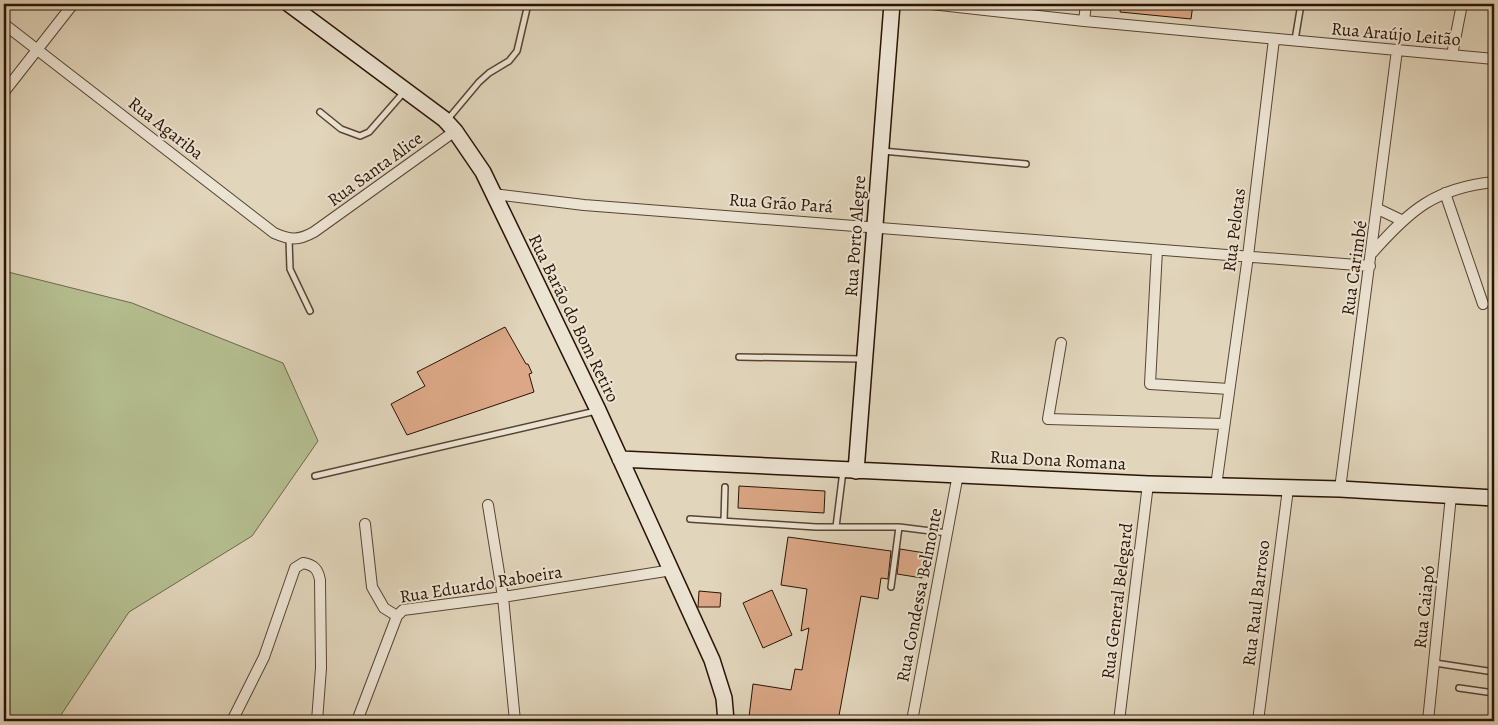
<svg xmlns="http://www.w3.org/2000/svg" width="1498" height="725" font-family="Alegreya,serif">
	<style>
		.green { fill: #b4bd8f; stroke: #6f684a }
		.building { fill: #dba786; stroke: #2a1404 }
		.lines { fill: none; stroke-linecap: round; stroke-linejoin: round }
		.lane-casing { stroke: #584432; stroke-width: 8 }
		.street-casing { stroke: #584432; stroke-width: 12 }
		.secondary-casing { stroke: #2a1404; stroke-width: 18 }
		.lane { stroke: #ece4d3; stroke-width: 5 }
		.street { stroke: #ece4d3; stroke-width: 10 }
		.secondary { stroke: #ece4d3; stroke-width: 15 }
		.labels { text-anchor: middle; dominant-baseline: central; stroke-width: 4; stroke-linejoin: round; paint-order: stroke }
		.street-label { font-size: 18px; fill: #2a1404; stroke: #ece4d3 }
	</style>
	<rect width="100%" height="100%" fill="#e1d5bb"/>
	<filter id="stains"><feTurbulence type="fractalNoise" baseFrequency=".004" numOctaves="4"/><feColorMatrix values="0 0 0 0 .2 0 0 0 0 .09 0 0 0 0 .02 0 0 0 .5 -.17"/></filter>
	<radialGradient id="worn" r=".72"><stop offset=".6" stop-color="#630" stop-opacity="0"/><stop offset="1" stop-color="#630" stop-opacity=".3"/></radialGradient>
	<path class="green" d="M4,271L132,303L283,363L318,441L252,536L129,612L57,721H4Z"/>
	<path class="building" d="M1121,4H1193L1191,19L1120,12Z
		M505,327L526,364H528L532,373L529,374L534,392L407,435L391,404L425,386L417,372Z
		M739,486L825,491L824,513L738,508Z
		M788,537L891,551L888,579L881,578L878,599L861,596L838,721H771L749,717L753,684L791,690L795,669L802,670L809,628L801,631L807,589L781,585Z
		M900,549L925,553L922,578L897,574Z
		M772,590L792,635L763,648L743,603Z
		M699,591L721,593L720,607H698Z"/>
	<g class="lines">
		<defs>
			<path id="lane" d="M1295,40L1301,4
				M320,112L341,129L360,136L369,132L404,92
				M448,119L479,82L489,73L509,61L517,51L528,4
				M882,151L1026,164
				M289,239L290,269L310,311
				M739,357L862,359
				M315,476L596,411
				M690,519L816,527H899L947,533
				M724,521L725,487
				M836,527L843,471
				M891,587L899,527
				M1435,663L1494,672
				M1459,688L1494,693"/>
			<path id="street" d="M931,4L1084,21L1494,59
				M1084,21L1086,4
				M4,24L274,233C290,240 298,241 314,232L455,131
				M1452,55L1462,4
				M4,92L73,4
				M1445,193L1483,304
				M493,194L584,205L1370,266
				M1378,209L1401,220
				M1157,250L1150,384L1229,389
				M1372,253C1410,210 1435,188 1494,182
				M1061,343L1048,419L1224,424
				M1216,486L1248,256L1274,39
				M1340,489L1397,50
				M488,505L503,597L515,721
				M365,524L372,587L384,608L397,616
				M232,721L264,657L295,568L303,563C314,565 318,569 320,580L321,668L317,721
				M357,721L397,616L403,610L503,597L672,570
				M912,721L958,474
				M1119,721L1148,484
				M1258,721L1288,489
				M1428,721L1451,496"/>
			<path id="secondary" d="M289,4L444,119L455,131L483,172L598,410L712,660L724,698L726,721
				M620,459L1148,484L1340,489L1494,498
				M856,471L892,4"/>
		</defs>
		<use href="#lane" class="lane-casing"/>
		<use href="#street" class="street-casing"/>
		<use href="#secondary" class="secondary-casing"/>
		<use href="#lane" class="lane"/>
		<use href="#street" class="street"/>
		<use href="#secondary" class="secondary"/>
	</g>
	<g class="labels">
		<g class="street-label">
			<text transform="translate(1396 34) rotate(5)">Rua Araújo Leitão</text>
			<text transform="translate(166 128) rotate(38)">Rua Agariba</text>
			<text transform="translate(375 169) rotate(-36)">Rua Santa Alice</text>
			<text transform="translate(781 203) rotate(4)">Rua Grão Pará</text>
			<text transform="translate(1234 230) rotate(-83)">Rua Pelotas</text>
			<text transform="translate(855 236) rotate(-86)">Rua Porto Alegre</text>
			<text transform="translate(1354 268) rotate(-82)">Rua Carimbé</text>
			<text transform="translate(574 318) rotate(64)">Rua Barão do Bom Retiro</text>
			<text transform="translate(1058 460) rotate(3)">Rua Dona Romana</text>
			<text transform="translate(481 584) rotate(-9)">Rua Eduardo Raboeira</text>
			<text transform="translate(919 595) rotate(-79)">Rua Condessa Belmonte</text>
			<text transform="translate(1117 601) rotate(-83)">Rua General Belegard</text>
			<text transform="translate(1256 603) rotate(-83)">Rua Raul Barroso</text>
			<text transform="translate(1424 607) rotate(-84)">Rua Caiapó</text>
		</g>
	</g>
	<rect width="1498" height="725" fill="none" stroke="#e1d5bb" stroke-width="20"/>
	<rect x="5" y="5" width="1488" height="715" fill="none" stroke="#2a1404" stroke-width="2.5"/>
	<rect x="10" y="10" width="1478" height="705" fill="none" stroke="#2a1404"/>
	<rect width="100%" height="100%" filter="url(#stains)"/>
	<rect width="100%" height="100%" fill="url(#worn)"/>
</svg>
